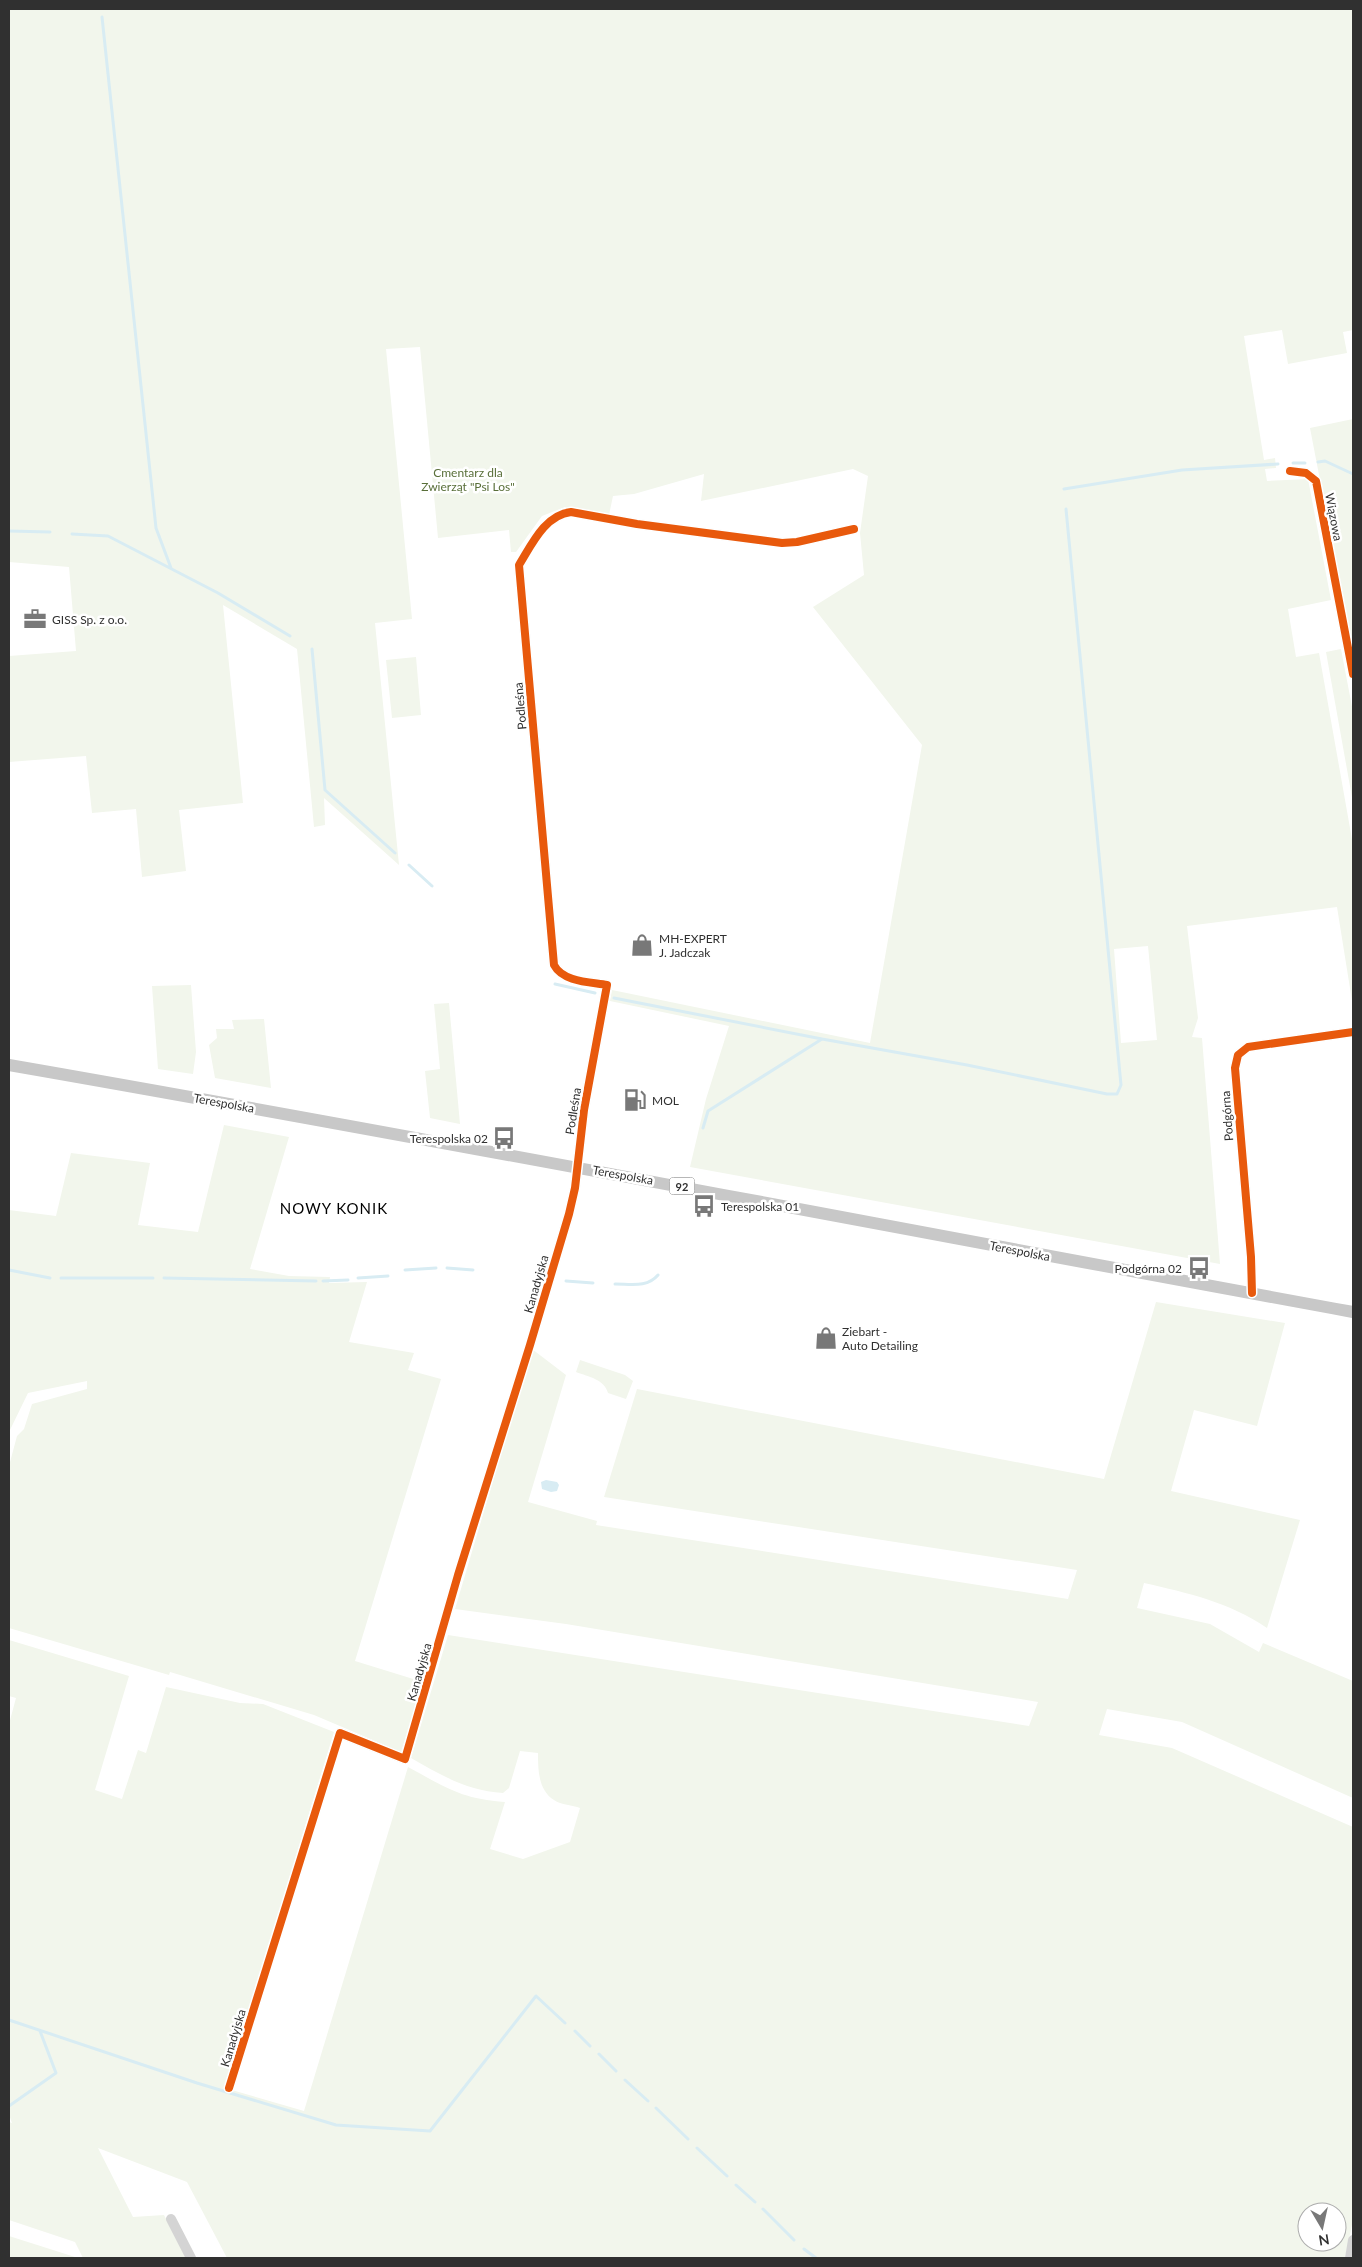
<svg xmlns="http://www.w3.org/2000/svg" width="1362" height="2267" font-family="Lato,sans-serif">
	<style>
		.green { fill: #f2f6ec; fill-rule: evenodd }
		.water { fill: #d8ecf3 }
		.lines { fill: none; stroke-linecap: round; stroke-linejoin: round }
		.stream { stroke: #d8ecf3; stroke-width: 3 }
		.minor { stroke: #d4d4d4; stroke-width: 10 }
		.major { stroke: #c8c8c8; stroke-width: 12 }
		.cycleway-casing { stroke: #fff; stroke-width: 11 }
		.cycleway { stroke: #e8590c; stroke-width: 8 }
		.labels { text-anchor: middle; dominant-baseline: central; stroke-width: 5; stroke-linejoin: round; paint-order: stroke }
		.shield { fill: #fff; stroke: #6e6e6e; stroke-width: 1 }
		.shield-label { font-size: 11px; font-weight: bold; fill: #303030 }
		.park-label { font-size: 12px; fill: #596f39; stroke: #fff }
		.street-label { font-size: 12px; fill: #303030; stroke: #fff }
		.poi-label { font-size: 12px; fill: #303030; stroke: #fff; text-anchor: start }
		.quarter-label { font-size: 15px; letter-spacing: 1px; fill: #000; stroke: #fff }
	</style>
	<rect width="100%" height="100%" fill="#fff"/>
	<path class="green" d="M9,9H1353V330L1343,332L1347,353L1288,364L1282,330L1244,336L1264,460L1275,458L1276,468L1265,469L1267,481L1308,479L1331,600L1288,609L1296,657L1319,653L1353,845V1007L1337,907L1187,926L1198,1018L1192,1037L1202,1038L1220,1264L690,1167L706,1099L729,1026L610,1001L612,990L870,1043L922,745L813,607L864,575L860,533L868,476L853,469L701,501L704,474L634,494L613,496L609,515L565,507L542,516L516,552H511L509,530L438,538L420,347L386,349L412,619L375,623L399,865L324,798L325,825L314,827L297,649L223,605L243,803L179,810L186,871L142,877L136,809L92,813L86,756L9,762V656L76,651L69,567L9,562ZM1148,946L1157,1040L1121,1043L1114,949Z
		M1353,419V652L1310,428Z
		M1341,649L1353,712V803L1326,652Z
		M416,657L421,715L392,718L386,660Z
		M191,985L196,1052L193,1074L158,1069L152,986Z
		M449,1003L460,1124L430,1118L425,1071L440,1069L434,1004Z
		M264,1019L271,1088L215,1078L209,1045L217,1038L216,1029H234L232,1020Z
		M224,1125L289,1137L250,1269L289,1276L330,1277L329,1283L367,1282L349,1342L414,1353L408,1370L441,1379L355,1661L423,1682L401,1752L314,1715L170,1672L169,1675L9,1628V1466L17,1436L24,1429L32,1404L87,1389V1381L28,1393L9,1432V1210L56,1216L71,1153L150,1163L138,1225L198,1232Z
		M1156,1302L1285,1323L1257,1426L1194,1410L1171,1491L1300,1520L1267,1628C1229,1602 1188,1593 1144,1583L1137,1608L1210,1624L1259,1652L1263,1643L1353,1681V1798L1182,1722L1107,1709L1099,1735L1172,1748L1353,1827V2220L1345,2258H227L187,2182L98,2148L133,2217L164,2215L186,2258H83L75,2242L9,2220V2122L12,2123L9,2115V1724L16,1698L9,1696V1640L129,1676L95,1790L122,1799L138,1750L146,1753L166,1687L240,1703L263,1704L334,1732L225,2088L304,2111L408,1767C445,1787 461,1799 505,1802L490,1849L523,1859L570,1842L580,1808C573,1805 561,1805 554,1800C538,1790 538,1769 538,1753L520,1751L509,1788L503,1793C467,1791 441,1775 411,1758L448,1635L1029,1726L1038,1702L566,1624L455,1609L532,1349L566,1375L528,1502L597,1521L596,1525L1068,1599L1077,1570L604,1497L637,1389L1104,1479ZM1307,2212H1337V2242H1307Z
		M580,1360L625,1375L633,1381L626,1399L608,1393C604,1379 589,1377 576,1372Z
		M9,2236L75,2257L77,2258H9Z"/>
	<path class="water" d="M546,1480L557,1482L559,1485L557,1491L551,1492L542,1489L541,1482Z"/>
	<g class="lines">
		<path class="stream" d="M102,17L156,528L171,568
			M1318,462L1325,461L1353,474
			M1293,463H1305
			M1064,489L1182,470L1278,464
			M9,531L50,532
			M72,534L108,536L218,593L290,636
			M312,649L325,790L395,853
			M409,865L432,886
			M555,984L595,993
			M614,998L822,1039
			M703,1128L708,1111L822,1039L967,1065L1107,1094H1117L1121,1085L1066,509
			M447,1268L473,1270
			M9,1270L50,1278
			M405,1270L436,1268
			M61,1278H153
			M164,1278L316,1281
			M358,1278L388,1276
			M323,1281L348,1280
			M566,1281L593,1283
			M615,1284C631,1284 647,1288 658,1275
			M9,2020L197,2083L336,2125L430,2131L536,1996L565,2023
			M575,2031L590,2046
			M599,2054L616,2071
			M625,2080L648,2101
			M9,2106L56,2073L40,2031
			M656,2108L688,2139
			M697,2148L727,2176
			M736,2185L755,2202
			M763,2209L794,2240
			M804,2249L816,2258"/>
		<path class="minor" d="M1290,471L1306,473L1316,481L1353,674
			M1252,1293L1251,1257L1235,1068L1238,1055L1248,1047L1353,1032
			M229,2088L340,1733L405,1759L458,1575L530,1345L569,1214L575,1188L584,1110L607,985C590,982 563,982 554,965L519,565C532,544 545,515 571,512L637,524L782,543L797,542L854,529
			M171,2219L191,2258
			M1350,2258L1353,2240"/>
		<path class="major" d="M9,1065C458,1143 905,1230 1353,1312"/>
		<defs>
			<path id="cycleway" d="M1290,471L1306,473L1316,481L1353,674
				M1252,1293L1251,1257L1235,1068L1238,1055L1248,1047L1353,1032
				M229,2088L340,1733L405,1759L458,1575L530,1345L569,1214L575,1188L584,1110L607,985C590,982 563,982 554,965L519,565C532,544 545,515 571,512L637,524L782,543L797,542L854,529"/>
		</defs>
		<use href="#cycleway" class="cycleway-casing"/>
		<use href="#cycleway" class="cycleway"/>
	</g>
	<defs>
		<symbol id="office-bare" viewBox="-9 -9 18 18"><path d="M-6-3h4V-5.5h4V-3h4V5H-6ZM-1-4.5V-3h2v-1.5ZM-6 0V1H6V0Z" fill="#787878" stroke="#fff" stroke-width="2.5" paint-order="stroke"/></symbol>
		<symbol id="shop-bare" viewBox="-9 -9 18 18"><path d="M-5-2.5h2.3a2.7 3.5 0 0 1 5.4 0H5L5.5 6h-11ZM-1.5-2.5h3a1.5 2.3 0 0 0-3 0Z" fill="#787878" stroke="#fff" stroke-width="2.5" paint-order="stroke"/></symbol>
		<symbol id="fuel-bare" viewBox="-9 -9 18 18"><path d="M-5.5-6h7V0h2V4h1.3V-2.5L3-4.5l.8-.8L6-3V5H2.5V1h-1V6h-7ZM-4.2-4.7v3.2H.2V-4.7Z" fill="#787878" stroke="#fff" stroke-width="2.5" paint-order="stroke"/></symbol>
		<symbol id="bus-bare" viewBox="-9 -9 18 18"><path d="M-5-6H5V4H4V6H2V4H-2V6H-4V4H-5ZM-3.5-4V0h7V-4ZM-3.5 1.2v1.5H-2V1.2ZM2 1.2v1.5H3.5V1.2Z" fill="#787878" stroke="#fff" stroke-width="2.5" paint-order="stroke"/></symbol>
	</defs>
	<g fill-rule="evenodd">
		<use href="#office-bare" x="19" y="603" width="32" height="32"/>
		<use href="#shop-bare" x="626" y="929" width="32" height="32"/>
		<use href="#fuel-bare" x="619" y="1084" width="32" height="32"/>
		<use href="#bus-bare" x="488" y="1122" width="32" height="32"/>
		<use href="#bus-bare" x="688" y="1190" width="32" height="32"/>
		<use href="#bus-bare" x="1183" y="1252" width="32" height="32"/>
		<use href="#shop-bare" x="810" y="1322" width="32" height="32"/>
	</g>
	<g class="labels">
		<rect class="shield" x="669.5" y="1177.5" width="25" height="17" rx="4"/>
		<g class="shield-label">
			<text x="682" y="1186">92</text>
		</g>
		<g class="park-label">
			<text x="468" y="472">Cmentarz dla<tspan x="468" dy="14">Zwierząt "Psi Los"</tspan></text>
		</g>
		<g class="street-label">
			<text transform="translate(1334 517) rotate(79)">Wiązowa</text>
			<text transform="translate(520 706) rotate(-95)">Podleśna</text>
			<text transform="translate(224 1103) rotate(10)">Terespolska</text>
			<text transform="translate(573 1111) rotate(-81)">Podleśna</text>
			<text transform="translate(1227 1116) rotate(-94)">Podgórna</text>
			<text transform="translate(623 1175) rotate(10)">Terespolska</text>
			<text transform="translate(1020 1251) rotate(11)">Terespolska</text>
			<text transform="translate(536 1284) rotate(-74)">Kanadyjska</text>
			<text transform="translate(419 1672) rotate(-74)">Kanadyjska</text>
			<text transform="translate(233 2038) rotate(-73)">Kanadyjska</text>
		</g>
		<g class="poi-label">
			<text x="52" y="619">GISS Sp. z o.o.</text>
			<text x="659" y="938">MH-EXPERT<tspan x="659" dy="14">J. Jadczak</tspan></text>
			<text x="652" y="1100">MOL</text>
			<text x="488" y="1138" text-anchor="end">Terespolska 02</text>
			<text x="721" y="1206">Terespolska 01</text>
			<text x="1182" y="1268" text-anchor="end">Podgórna 02</text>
			<text x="842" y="1331">Ziebart -<tspan x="842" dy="14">Auto Detailing</tspan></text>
		</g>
		<g class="quarter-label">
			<text x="334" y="1208">NOWY KONIK</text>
		</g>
	</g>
	<rect width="1362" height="2267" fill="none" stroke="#303030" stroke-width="20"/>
	<g transform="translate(1322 2227) rotate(171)"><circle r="24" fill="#ffffff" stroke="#acacac"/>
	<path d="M0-4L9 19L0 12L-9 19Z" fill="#787878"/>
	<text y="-8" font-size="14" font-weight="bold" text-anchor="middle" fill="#303030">N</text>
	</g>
</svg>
